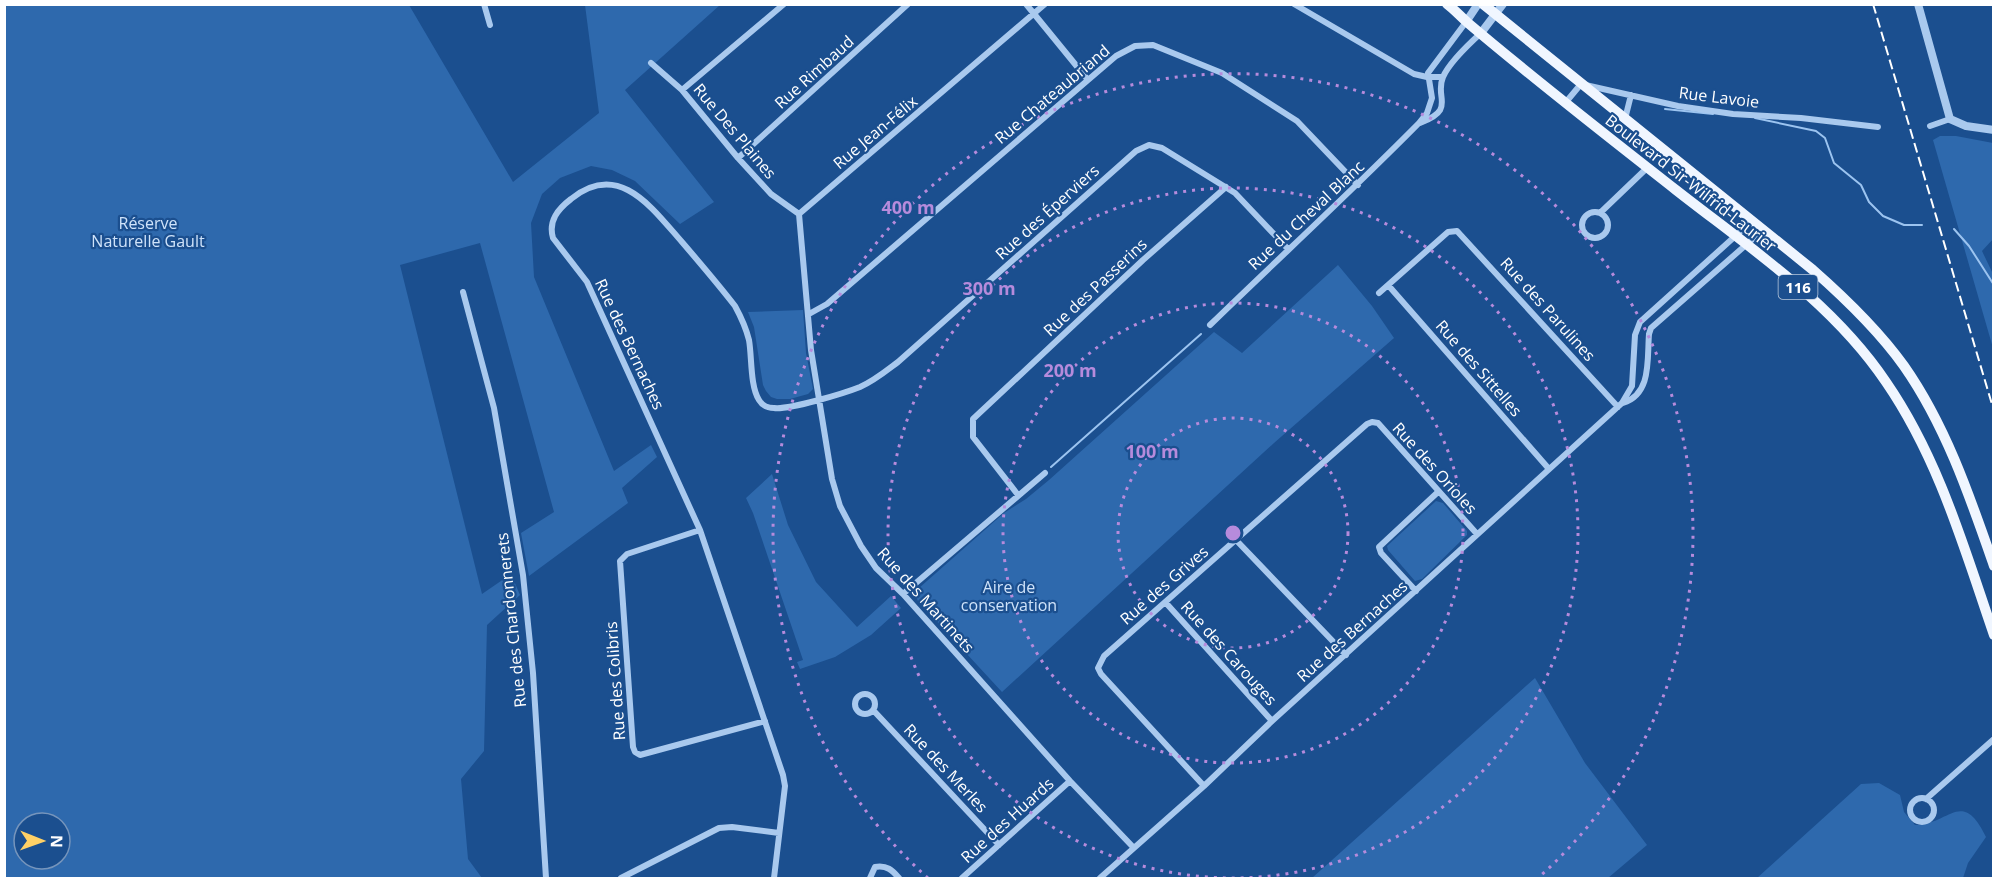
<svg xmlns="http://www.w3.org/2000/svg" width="1998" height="883" font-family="'Open Sans',sans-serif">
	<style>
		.green { fill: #2e69ad; fill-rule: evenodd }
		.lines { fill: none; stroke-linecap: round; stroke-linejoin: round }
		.stream { stroke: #9cc4f0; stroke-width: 2 }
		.minor { stroke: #a9c9ee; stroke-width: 6 }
		.tertiary { stroke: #a9c9ee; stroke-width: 8 }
		.primary { stroke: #f0f6ff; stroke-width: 10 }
		.rail { stroke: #fff; stroke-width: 2; stroke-dasharray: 10 4.5; stroke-linecap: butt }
		.ring { fill: none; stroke: #b68bdc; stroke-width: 3; stroke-dasharray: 3 6 }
		.labels { text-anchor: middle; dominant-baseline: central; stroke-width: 4.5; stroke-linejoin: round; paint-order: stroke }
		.shield { fill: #1b4f8f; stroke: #bbcadd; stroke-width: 1.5 }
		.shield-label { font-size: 15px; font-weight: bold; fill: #fff }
		.street-label { font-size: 16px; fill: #fff; stroke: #1b4f8f }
		.park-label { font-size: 16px; fill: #cfe3fa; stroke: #1b4f8f }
		.centre { fill: #b68bdc; stroke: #1b4f8f; stroke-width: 3 }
		.ring-label { font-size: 18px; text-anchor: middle; font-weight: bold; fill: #b68bdc; stroke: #1b4f8f; stroke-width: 4.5; stroke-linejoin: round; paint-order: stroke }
	</style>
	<rect width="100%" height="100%" fill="#1b4f8f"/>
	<path class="green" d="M5,5H409L513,182L599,113L585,5H720L625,90L714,202L680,224L635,181L612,170L591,166L560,178L542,194L531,223L534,277L614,471L651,445L657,457L622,488L628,503L529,576L521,533L554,512L480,243L400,265L482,594L511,574L520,595L487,625L484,751L461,779L468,859L482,878H5ZM24,823H60V859H24Z
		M1940,136H1956L1993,143V239L1982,251L1993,274V348L1933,140Z
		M1338,265L1372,306L1394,338L1274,443L1002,692L918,601L916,597L919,588L1004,513L1026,499L1049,480L1214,332L1242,353Z
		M803,310L806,353L813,389L808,394L790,399H777L771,397L766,391L763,385L754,327L748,312Z
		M772,474L788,525L816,582L857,627L891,596L901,608L871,635L835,657L800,669L797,662L803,660L753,513L746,498Z
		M1436,501L1443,503L1467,531V535L1422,579L1415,581L1388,550L1387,546Z
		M1535,678L1585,763L1647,845L1608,878H1312Z
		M1879,783L1900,795L1904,812L1915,825C1949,825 1962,787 1986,837L1968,863L1963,878H1757L1861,784Z"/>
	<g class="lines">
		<path class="stream" d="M1665,109L1713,114
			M1755,118L1816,131L1825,138L1834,163L1861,185L1869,202L1883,216L1904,225H1922
			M1954,229L1969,246L1994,285
			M1051,467L1201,334"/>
		<path class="minor" d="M484,4L490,25
			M1026,4L1088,80
			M1294,4L1414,74L1427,77H1443
			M651,63L682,90L738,158L771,194L799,214
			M682,90L784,4
			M1566,102L1581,84L1678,106L1733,114L1801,118L1878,127
			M1625,119L1631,95
			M1420,123C1457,109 1434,98 1443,77C1449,63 1470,43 1481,33
			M1930,126L1950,119
			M738,158L908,4
			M1582 225a13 13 0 1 1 26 0a13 13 0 1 1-26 0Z
			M1600,213L1648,167
			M799,214L811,350L832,479L840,506L861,546L876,568L903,594L1070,781L1133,847
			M799,214L1045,4
			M1388,285L1549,469
			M463,292L494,408L523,575L533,673L546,878
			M1379,293L1448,232L1457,231L1618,407
			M809,314L827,304L1116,56L1135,46L1153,45L1222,73L1297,121L1358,185
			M1210,325C1280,257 1351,192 1419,123L1427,113L1432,98L1428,73L1466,22
			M1623,403C1652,394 1647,359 1649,334L1651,328L1763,230
			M1018,495L973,437V419L1143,260L1226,187
			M700,530L627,554L620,561L633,747L635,752L640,755L765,721
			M1236,540L1346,655
			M1416,591L1381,553L1379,547L1438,492
			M903,594L1045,473
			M1166,603L1272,721
			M855 704a10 10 0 1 1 20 0a10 10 0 1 1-20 0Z
			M873,710L999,845
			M1204,786L1101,674L1098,668L1104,656L1367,424L1372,422L1378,423L1477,534
			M1910 810a12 12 0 1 1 24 0a12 12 0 1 1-24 0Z
			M1926,799L1994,739
			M621,878L719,828L732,827L779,833
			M774,878L785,786L783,775L700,530L587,282L553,238C548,221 558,209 571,199C619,160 652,208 682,242C700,263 718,284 735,306C741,317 746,328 749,340C752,357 750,386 759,400C762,405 768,408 774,408C789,410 845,393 860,387C874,381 886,371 898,362L1136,151L1149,145L1162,148L1235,193L1288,249
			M870,878L875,867C887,865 892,870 899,878
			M962,878L1070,781
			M1100,878L1204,786L1272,721L1622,403L1632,386L1635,335L1640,322L1752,221"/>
		<path class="tertiary" d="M1918,4L1950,119L1966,126L1994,130
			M1466,22L1478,4
			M1481,33L1503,4"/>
		<path class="primary" d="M1447,4C1455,10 1461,17 1468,23C1535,80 1606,135 1676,190C1750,248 1833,303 1886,382C1939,459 1964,548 1994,635
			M1483,4L1813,270C1846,299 1879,331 1904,366C1946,426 1970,497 1994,566"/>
		<path class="rail" d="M1873,4L1994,411"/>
	</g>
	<g class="ring">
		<circle cx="1233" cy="533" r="115"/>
		<circle cx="1233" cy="533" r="230"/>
		<circle cx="1233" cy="533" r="345"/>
		<path d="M928 878A460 460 0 1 1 1538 878"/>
	</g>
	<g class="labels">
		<rect class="shield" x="1778.5" y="275" width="39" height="24" rx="4.5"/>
		<g class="shield-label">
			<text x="1798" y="287">116</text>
		</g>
		<g class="street-label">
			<text transform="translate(814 72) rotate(-42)">Rue Rimbaud</text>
			<text transform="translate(1052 94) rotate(-40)">Rue Chateaubriand</text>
			<text transform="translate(1719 97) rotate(7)">Rue Lavoie</text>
			<text transform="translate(735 131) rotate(50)">Rue Des Plaines</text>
			<text transform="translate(875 132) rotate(-40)">Rue Jean-Félix</text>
			<text transform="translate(1691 183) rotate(38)">Boulevard Sir-Wilfrid-Laurier</text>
			<text transform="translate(1047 212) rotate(-42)">Rue des Éperviers</text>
			<text transform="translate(1306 215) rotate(-43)">Rue du Cheval Blanc</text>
			<text transform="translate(1095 287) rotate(-43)">Rue des Passerins</text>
			<text transform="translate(1548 309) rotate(48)">Rue des Parulines</text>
			<text transform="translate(630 344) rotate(65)">Rue des Bernaches</text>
			<text transform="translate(1479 368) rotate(49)">Rue des Sittelles</text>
			<text transform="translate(1435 468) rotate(48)">Rue des Orioles</text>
			<text transform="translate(1164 585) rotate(-41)">Rue des Grives</text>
			<text transform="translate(926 600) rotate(48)">Rue des Martinets</text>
			<text transform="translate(511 620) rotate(-96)">Rue des Chardonnerets</text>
			<text transform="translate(1352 631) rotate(-42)">Rue des Bernaches</text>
			<text transform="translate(1229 653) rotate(48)">Rue des Carouges</text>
			<text transform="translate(615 681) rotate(-94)">Rue des Colibris</text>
			<text transform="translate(946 768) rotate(47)">Rue des Merles</text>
			<text transform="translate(1007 820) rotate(-42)">Rue des Huards</text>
		</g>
		<g class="park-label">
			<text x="148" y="223">Réserve<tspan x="148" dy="18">Naturelle Gault</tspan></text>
			<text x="1009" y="587">Aire de<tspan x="1009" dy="18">conservation</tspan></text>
		</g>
	</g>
	<circle cx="1233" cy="533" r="9" class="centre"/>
	<g class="ring-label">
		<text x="908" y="214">400 m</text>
		<text x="989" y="295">300 m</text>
		<text x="1070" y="377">200 m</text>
		<text x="1152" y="458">100 m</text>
	</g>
	<rect width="1998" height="883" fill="none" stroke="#ffffff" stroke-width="12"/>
	<g transform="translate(42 841) rotate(91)"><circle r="28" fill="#1b4f8f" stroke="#7695bc" stroke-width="1.5"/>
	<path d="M0-4.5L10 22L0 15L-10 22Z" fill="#ffd166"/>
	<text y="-9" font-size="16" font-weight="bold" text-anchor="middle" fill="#ffffff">N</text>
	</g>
</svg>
